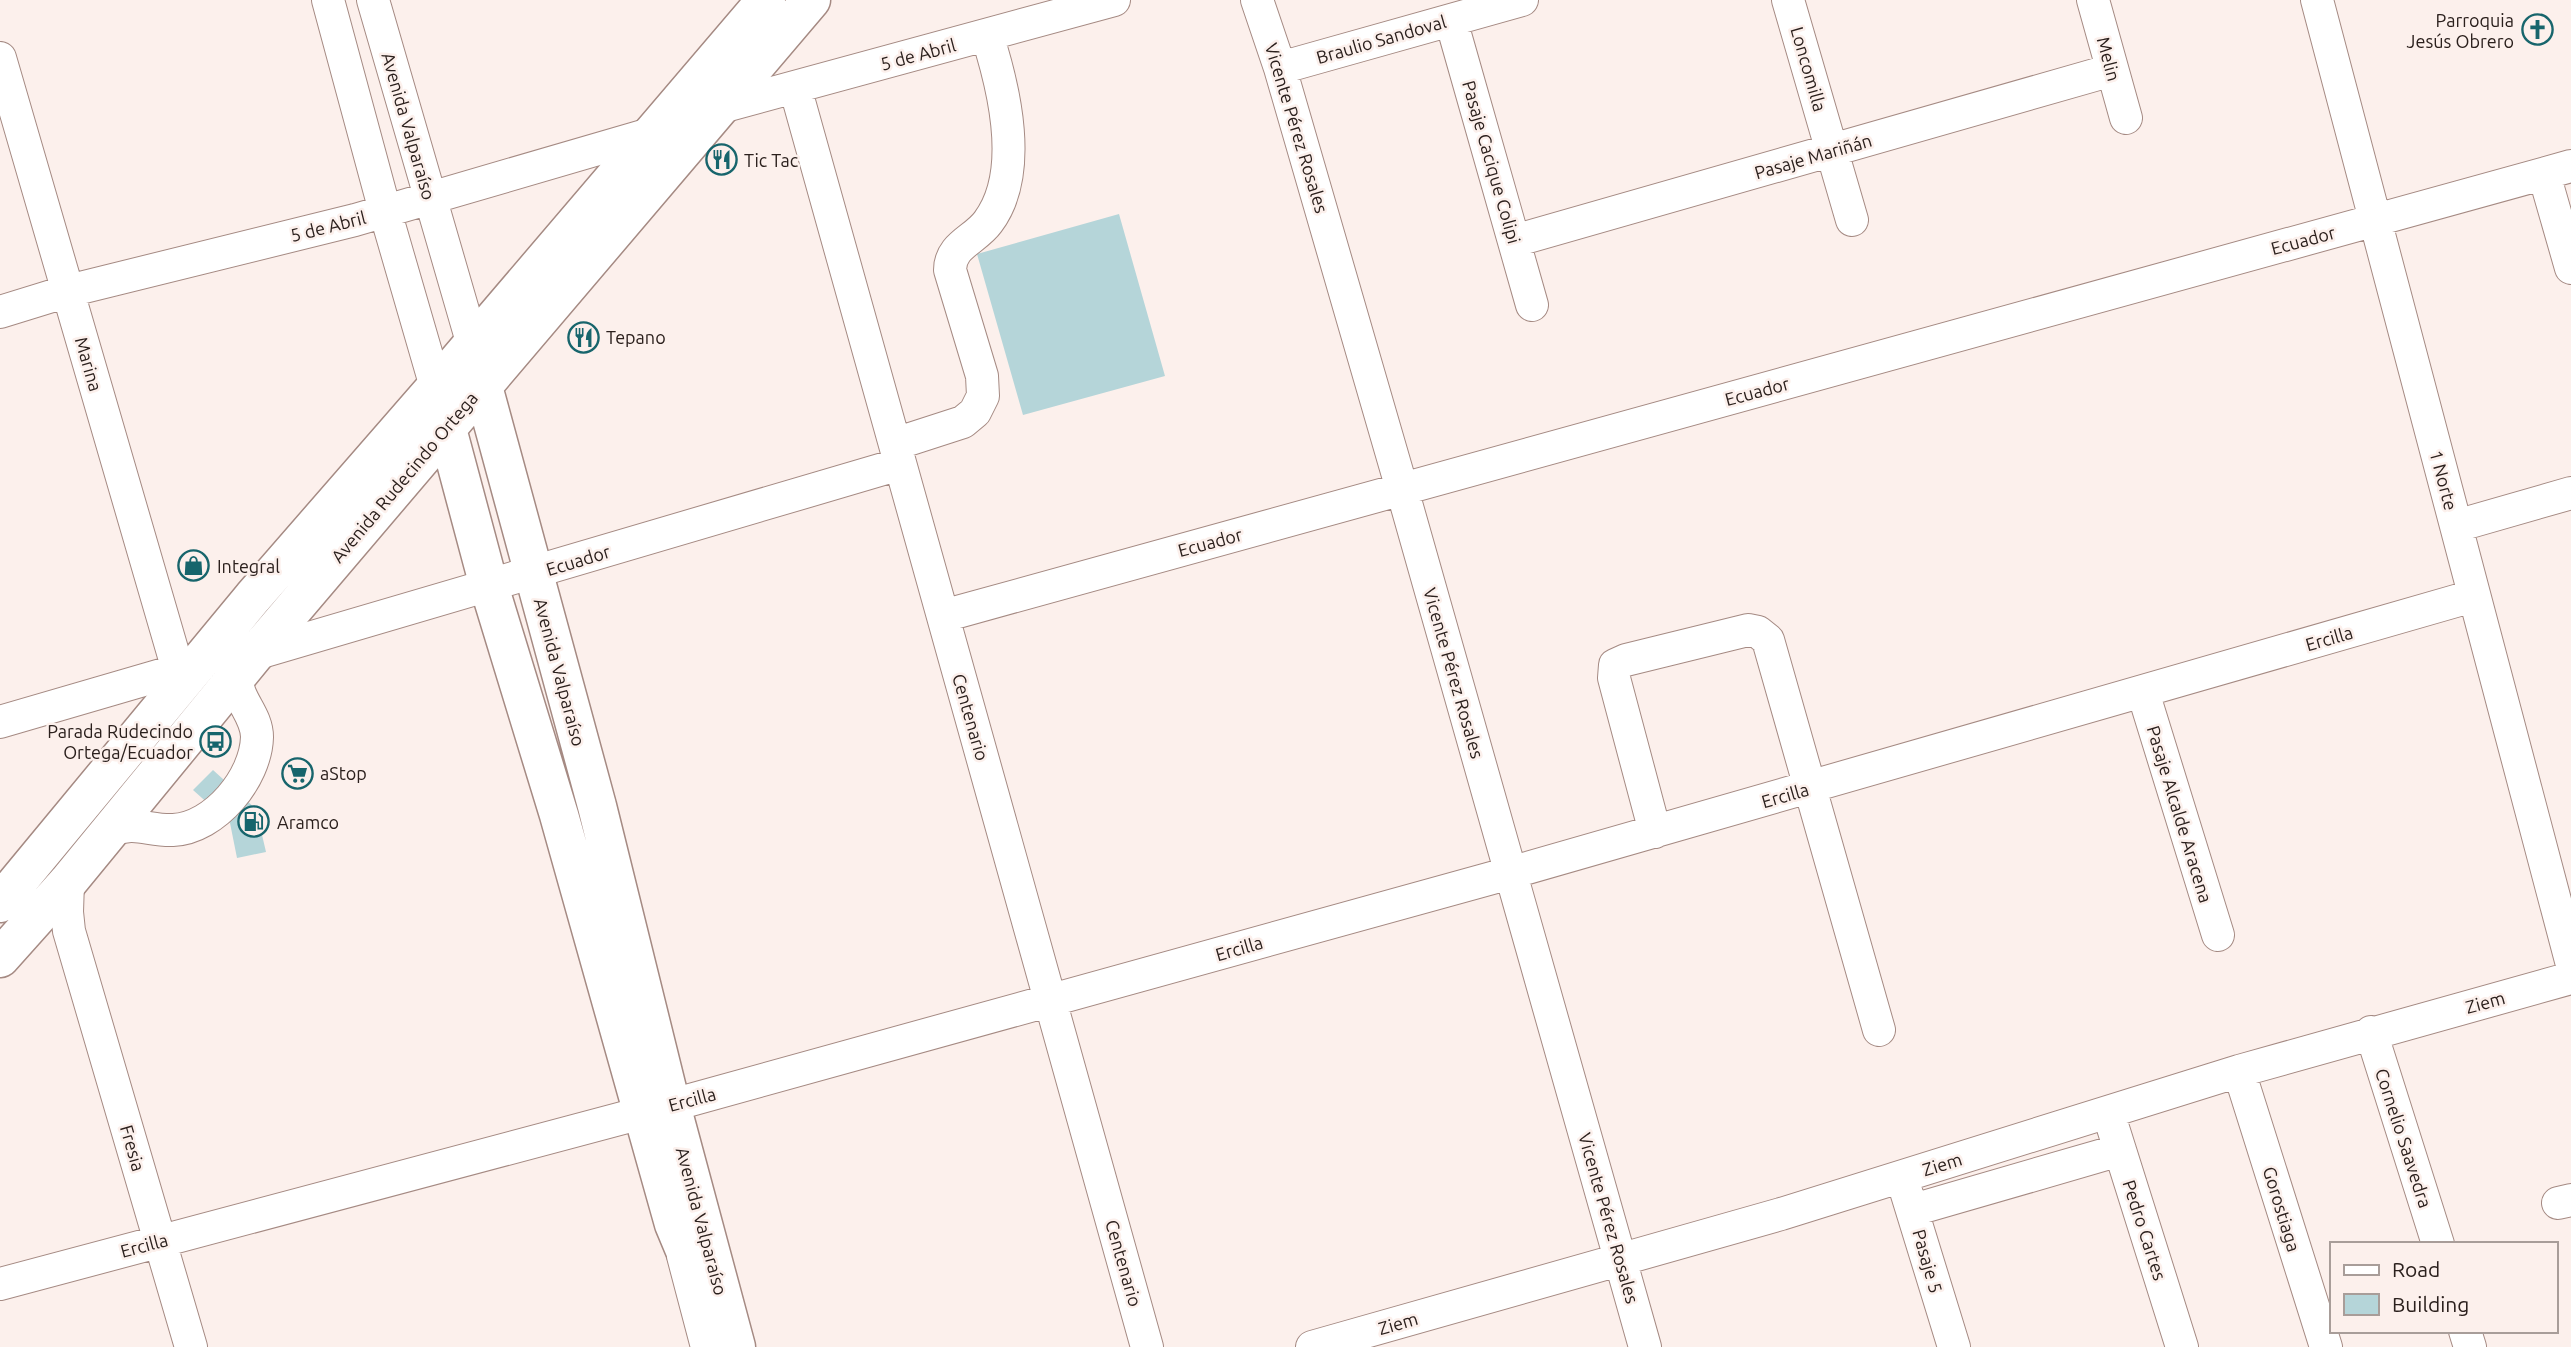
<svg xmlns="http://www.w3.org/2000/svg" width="2571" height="1347" font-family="Ubuntu,sans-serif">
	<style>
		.building { fill: #b5d5d9 }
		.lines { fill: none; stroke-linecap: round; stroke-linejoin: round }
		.minor-casing { stroke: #a58a83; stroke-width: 34 }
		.major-casing { stroke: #a58a83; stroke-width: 41 }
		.minor { stroke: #fff; stroke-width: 32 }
		.major { stroke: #fff; stroke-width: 38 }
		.labels { text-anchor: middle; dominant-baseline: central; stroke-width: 5; stroke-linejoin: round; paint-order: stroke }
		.poi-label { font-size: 18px; fill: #2b201d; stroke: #fcf0ec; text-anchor: start }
		.street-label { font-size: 18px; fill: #2b201d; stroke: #fcf0ec }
	</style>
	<rect width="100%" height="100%" fill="#fcf0ec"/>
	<path class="building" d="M1119,214L1165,376L1023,415L977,254Z
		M213,770L256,809L266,852L237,858L230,823L193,790Z"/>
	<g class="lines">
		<defs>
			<path id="minor" d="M328,0L385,211L436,387
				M373,0L473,345
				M1257,0L1280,68L1402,489L1645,1347
				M1788,0L1852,220
				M2093,0L2126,118
				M2317,0L2571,961
				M1451,20L1532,305
				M0,58L178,670
				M1280,68L1522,0
				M795,87L1147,1347
				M721,107L1114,0
				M2544,174L2571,268
				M1514,241L2112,70
				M0,312L68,291L355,220L653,133
				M895,444L963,422L975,412L983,396L982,376L950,270C950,245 975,240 988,222C1025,173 1004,88 987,35
				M2456,526L2571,493
				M943,616L2571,166
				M255,654L900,464
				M2143,692L2218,935
				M0,722L178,670
				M110,831C135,820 148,831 173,830C215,828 256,778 257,737C257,714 236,700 237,677
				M1655,832L1614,678L1615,665L1626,660L1748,630L1758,632L1768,640L1879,1030
				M68,882L67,912L69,931L191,1347
				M2371,1032L2438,1244
				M2239,1071L2326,1347
				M2108,1112L2182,1347
				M1906,1191L1954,1347
				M2558,1203L2571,1200
				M1913,1210L2120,1150
				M683,1256L707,1347
				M0,1284L694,1099L1510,873L2473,596
				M2465,1331L2470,1347
				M1312,1347L1781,1214L2239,1071L2571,978"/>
			<path id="major" d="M478,368L597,806L671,1105L736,1347
				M442,410L489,586L559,815L674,1224L697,1279
				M0,903L253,597L436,387L766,0
				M0,958L68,882L255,654L811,0"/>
		</defs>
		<use href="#minor" class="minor-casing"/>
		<use href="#major" class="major-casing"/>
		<use href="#minor" class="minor"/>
		<use href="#major" class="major"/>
	</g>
	<defs>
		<symbol id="church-ring" viewBox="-11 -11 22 22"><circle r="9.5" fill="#fcf0ec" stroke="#17656c" stroke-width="1.5"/><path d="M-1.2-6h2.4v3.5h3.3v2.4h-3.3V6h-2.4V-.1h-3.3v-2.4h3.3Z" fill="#17656c"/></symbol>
		<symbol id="restaurant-ring" viewBox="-11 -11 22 22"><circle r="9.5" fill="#fcf0ec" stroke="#17656c" stroke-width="1.5"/><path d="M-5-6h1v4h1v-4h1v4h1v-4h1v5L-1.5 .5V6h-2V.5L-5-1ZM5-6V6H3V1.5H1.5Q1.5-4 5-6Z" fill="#17656c"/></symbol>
		<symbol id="shop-ring" viewBox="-11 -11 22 22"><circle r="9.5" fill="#fcf0ec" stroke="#17656c" stroke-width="1.5"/><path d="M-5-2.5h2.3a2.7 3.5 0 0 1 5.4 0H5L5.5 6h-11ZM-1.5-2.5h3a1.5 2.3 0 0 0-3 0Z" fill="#17656c"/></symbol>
		<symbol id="bus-ring" viewBox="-11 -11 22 22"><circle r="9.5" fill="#fcf0ec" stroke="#17656c" stroke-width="1.5"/><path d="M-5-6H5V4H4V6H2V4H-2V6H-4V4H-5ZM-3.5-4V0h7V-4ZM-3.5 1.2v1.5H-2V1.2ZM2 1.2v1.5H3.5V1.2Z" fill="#17656c"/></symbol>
		<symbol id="supermarket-ring" viewBox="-11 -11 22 22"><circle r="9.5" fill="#fcf0ec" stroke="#17656c" stroke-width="1.5"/><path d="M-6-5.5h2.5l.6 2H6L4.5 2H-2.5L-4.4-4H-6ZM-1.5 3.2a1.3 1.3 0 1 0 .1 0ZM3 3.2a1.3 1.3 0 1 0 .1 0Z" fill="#17656c"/></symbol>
		<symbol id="fuel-ring" viewBox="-11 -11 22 22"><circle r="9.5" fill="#fcf0ec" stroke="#17656c" stroke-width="1.5"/><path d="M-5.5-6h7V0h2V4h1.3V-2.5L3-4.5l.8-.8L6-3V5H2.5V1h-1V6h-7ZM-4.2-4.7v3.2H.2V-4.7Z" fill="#17656c"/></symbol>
	</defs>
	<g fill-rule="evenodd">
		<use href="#church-ring" x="2520" y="12" width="35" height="35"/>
		<use href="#restaurant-ring" x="704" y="142" width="35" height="35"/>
		<use href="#restaurant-ring" x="566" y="320" width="35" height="35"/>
		<use href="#shop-ring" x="176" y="548" width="35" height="35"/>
		<use href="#bus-ring" x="198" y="724" width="35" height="35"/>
		<use href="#supermarket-ring" x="280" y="756" width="35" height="35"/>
		<use href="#fuel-ring" x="236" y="804" width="35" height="35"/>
	</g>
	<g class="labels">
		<g class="poi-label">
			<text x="2514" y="20" text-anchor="end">Parroquia<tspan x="2514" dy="21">Jesús Obrero</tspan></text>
			<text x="744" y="160">Tic Tac</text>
			<text x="606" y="337">Tepano</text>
			<text x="217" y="566">Integral</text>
			<text x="193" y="731" text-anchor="end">Parada Rudecindo<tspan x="193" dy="21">Ortega/Ecuador</tspan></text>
			<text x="320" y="773">aStop</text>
			<text x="277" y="822">Aramco</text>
		</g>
		<g class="street-label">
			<text transform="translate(1381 39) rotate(-16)">Braulio Sandoval</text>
			<text transform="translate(918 54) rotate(-15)">5 de Abril</text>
			<text transform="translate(2109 59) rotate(75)">Melin</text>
			<text transform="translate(1809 69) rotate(74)">Loncomilla</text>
			<text transform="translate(409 126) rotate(74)">Avenida Valparaíso</text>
			<text transform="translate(1297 128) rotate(73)">Vicente Pérez Rosales</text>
			<text transform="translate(1813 156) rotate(-16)">Pasaje Mariñán</text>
			<text transform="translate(1492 162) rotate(74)">Pasaje Cacique Colipi</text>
			<text transform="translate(328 226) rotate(-14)">5 de Abril</text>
			<text transform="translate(2303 240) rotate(-15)">Ecuador</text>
			<text transform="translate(89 364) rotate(74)">Marina</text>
			<text transform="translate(1757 391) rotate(-15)">Ecuador</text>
			<text transform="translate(404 477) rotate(-50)">Avenida Rudecindo Ortega</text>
			<text transform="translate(2444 480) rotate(75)">1 Norte</text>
			<text transform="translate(1210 542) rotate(-15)">Ecuador</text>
			<text transform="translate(578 560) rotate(-17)">Ecuador</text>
			<text transform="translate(2329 638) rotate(-16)">Ercilla</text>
			<text transform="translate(560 672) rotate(75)">Avenida Valparaíso</text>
			<text transform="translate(1454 673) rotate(74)">Vicente Pérez Rosales</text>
			<text transform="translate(971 717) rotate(74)">Centenario</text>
			<text transform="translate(1785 795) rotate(-16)">Ercilla</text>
			<text transform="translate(2180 814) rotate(73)">Pasaje Alcalde Aracena</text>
			<text transform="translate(1239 948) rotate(-16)">Ercilla</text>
			<text transform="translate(2485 1002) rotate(-15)">Ziem</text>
			<text transform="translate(692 1099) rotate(-15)">Ercilla</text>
			<text transform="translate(2404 1138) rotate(72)">Cornelio Saavedra</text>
			<text transform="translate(133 1148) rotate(74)">Fresia</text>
			<text transform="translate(1942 1164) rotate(-17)">Ziem</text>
			<text transform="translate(2282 1209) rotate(73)">Gorostiaga</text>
			<text transform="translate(1609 1218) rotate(74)">Vicente Pérez Rosales</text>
			<text transform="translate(702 1221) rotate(75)">Avenida Valparaíso</text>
			<text transform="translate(2145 1230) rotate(72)">Pedro Cartes</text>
			<text transform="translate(144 1245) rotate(-15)">Ercilla</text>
			<text transform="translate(1928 1261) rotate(74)">Pasaje 5</text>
			<text transform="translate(1124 1263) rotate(74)">Centenario</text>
			<text transform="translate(1398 1323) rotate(-16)">Ziem</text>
		</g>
	</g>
	<rect x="2330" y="1242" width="228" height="91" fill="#fcf0ec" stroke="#a89d99" stroke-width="2"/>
	<rect x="2344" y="1265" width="35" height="10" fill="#ffffff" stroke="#a89d99" stroke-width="2"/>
	<text x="2392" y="1277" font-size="21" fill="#2b201d">Road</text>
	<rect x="2344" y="1294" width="35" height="21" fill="#b5d5d9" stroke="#a89d99" stroke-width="2"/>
	<text x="2392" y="1312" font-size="21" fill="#2b201d">Building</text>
</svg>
